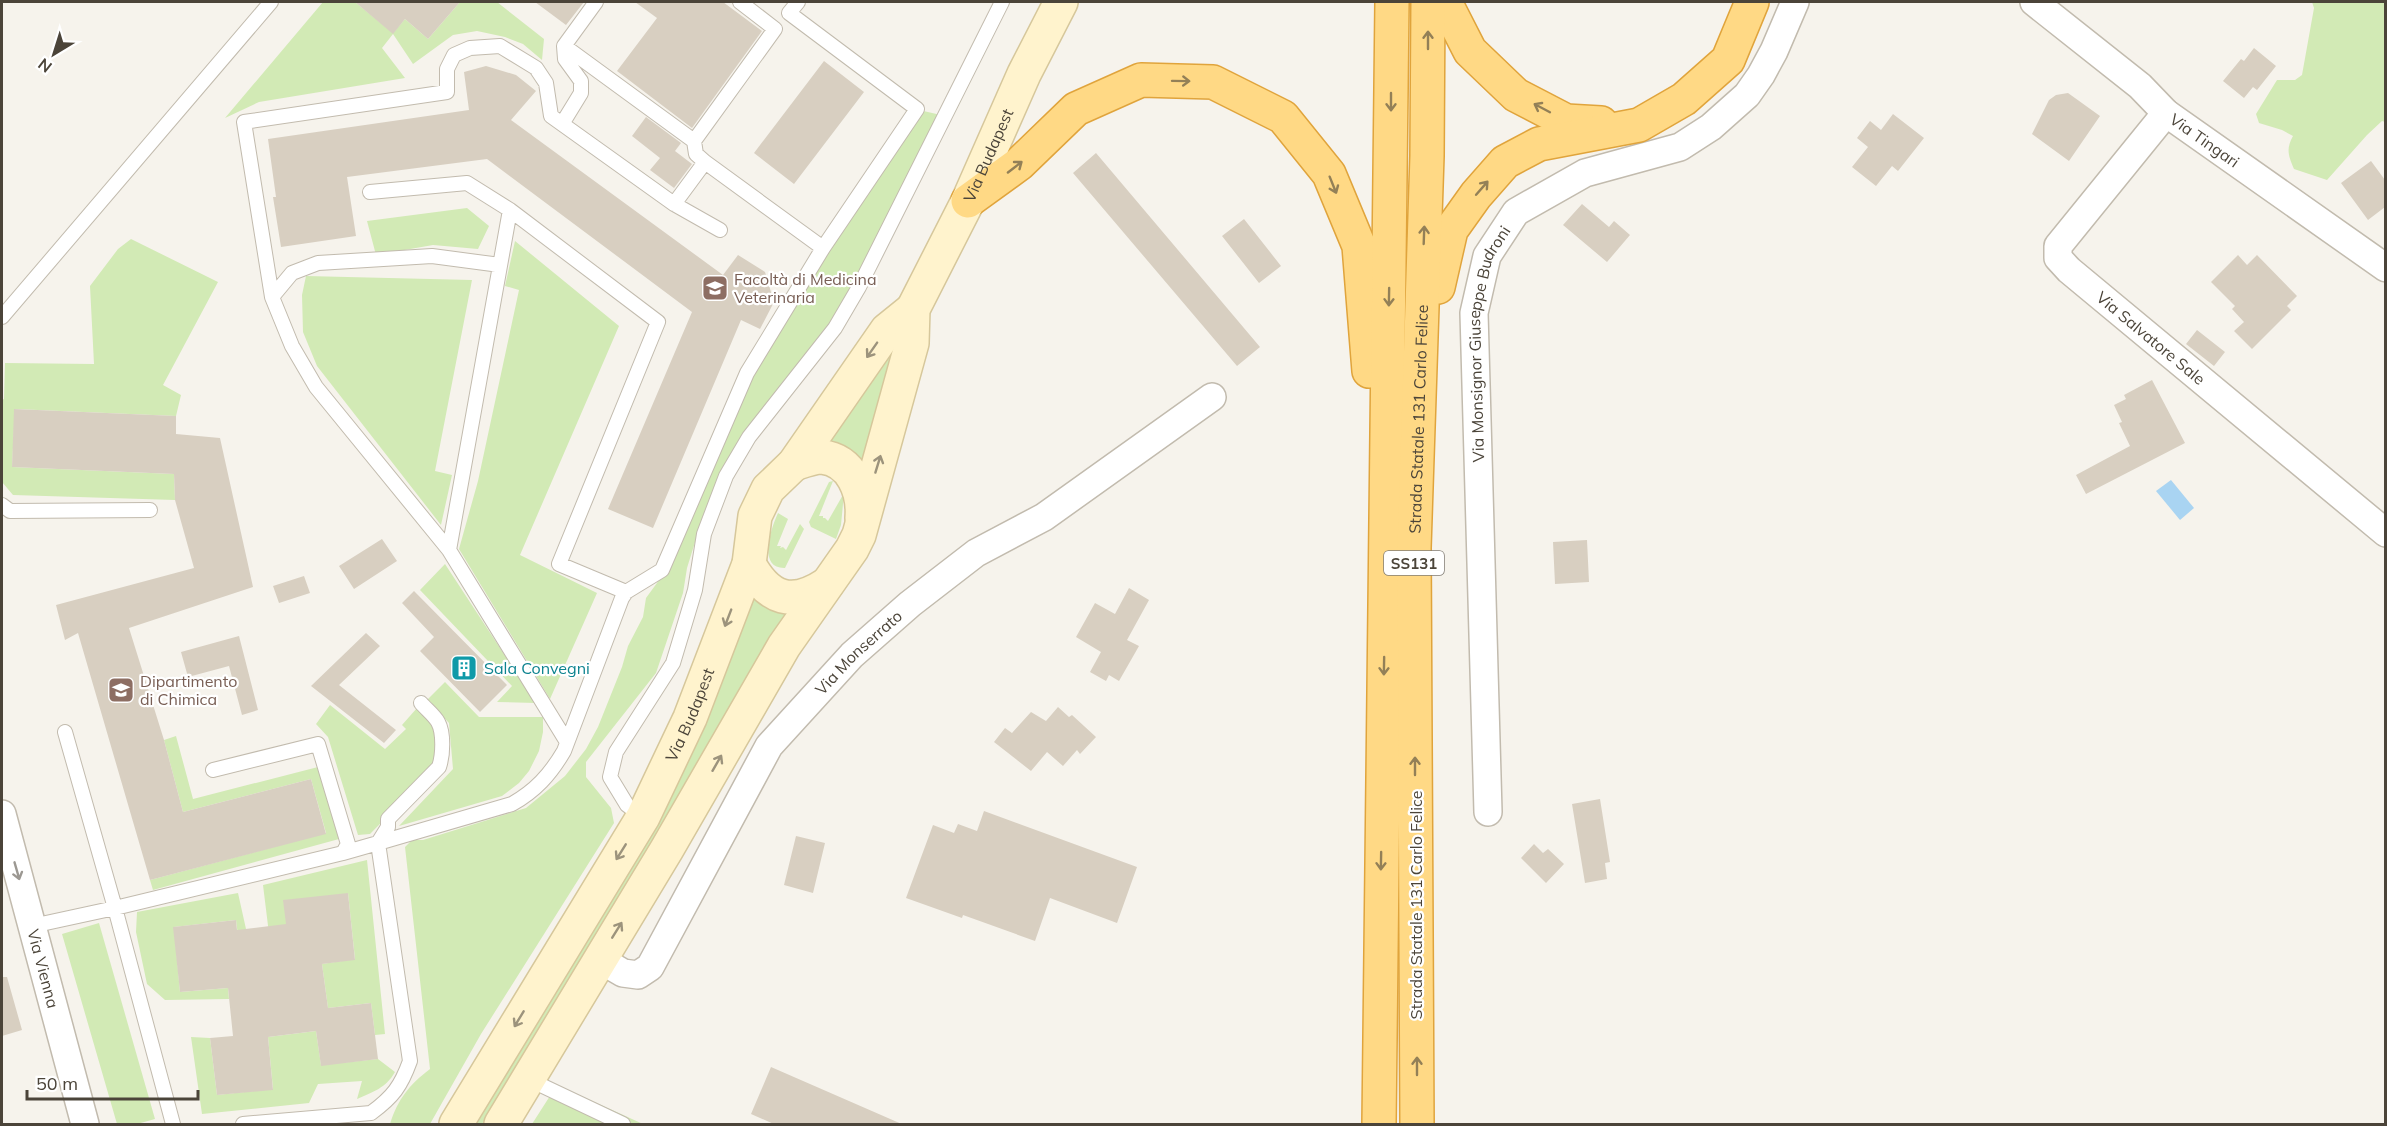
<svg xmlns="http://www.w3.org/2000/svg" width="2387" height="1126" font-family="Mulish,sans-serif">
	<style>
		.green { fill: #d2eab5 }
		.water { fill: #a9d4f2 }
		.building { fill: #d8cfc1 }
		.lines { fill: none; stroke-linecap: round; stroke-linejoin: round }
		.service-casing { stroke: #c2bbae; stroke-width: 16 }
		.minor-casing { stroke: #c2bbae; stroke-width: 30 }
		.secondary-casing { stroke: #d6c79b; stroke-width: 36 }
		.trunk-casing { stroke: #e0a43c; stroke-width: 36 }
		.service { stroke: #fff; stroke-width: 14 }
		.minor { stroke: #fff; stroke-width: 27 }
		.secondary { stroke: #fff3cd; stroke-width: 33 }
		.trunk { stroke: #ffd985; stroke-width: 33 }
		.oneway { stroke: #938057 }
		.oneway2 { stroke: #9c937c }
		.oneway3 { stroke: #9c9892 }
		.labels { text-anchor: middle; dominant-baseline: central; stroke-width: 4.5; stroke-linejoin: round; paint-order: stroke }
		.shield { fill: #fff; stroke: #817c74; stroke-width: 1.5 }
		.shield-label { font-size: 15px; font-weight: bold; fill: #4b4439 }
		.street-label { font-size: 16px; fill: #4b4439; stroke: #fff }
		.education-label { font-size: 16px; fill: #785e54; stroke: #fff; text-anchor: start }
		.culture-label { font-size: 16px; fill: #0d838f; stroke: #fff; text-anchor: start }
	</style>
	<rect width="100%" height="100%" fill="#f6f3ec"/>
	<path class="green" d="M323,2H355L393,33L405,19L428,39L460,2H497L544,39L542,60L523,44L505,37L477,31L453,35L413,64L393,34L382,48L405,78L259,102L225,118Z
		M2312,2H2385V122L2382,121L2367,135L2327,180L2294,169C2288,155 2286,149 2293,136L2282,130L2259,123L2256,114L2277,80H2295L2302,75L2314,8Z
		M919,110L941,115L857,282L832,324L742,440L701,523L687,568L683,593L656,673L586,762V777L611,808L614,823L481,1034L430,1124H390C398,1099 409,1085 430,1069L405,847L412,840H423L526,808L565,776L586,749L598,727L622,667L628,646L643,617L646,598L665,572L749,375Z
		M467,208L489,226L478,249L433,245L376,255L367,221Z
		M131,239L218,282L163,385L181,395L176,416L15,409L12,467L174,474L175,500L13,495L2,482V400L4,399L5,363L94,364L90,286L118,249Z
		M515,241L619,326L520,555L597,593L550,699L459,549L478,481L519,290L505,286Z
		M306,276L472,280L435,471L452,475L441,525L317,366L303,332L302,295Z
		M898,337L863,468L818,447L854,407Z
		M833,481L819,516H823V518H825L828,521L844,493L841,525L836,539L811,527L809,522L829,482Z
		M778,513L788,519L777,546H781L780,548L783,547L786,550L800,524L804,529L785,568C757,569 771,528 778,513Z
		M445,564L536,703L497,702L512,686L420,590Z
		M754,587L795,606L641,865L482,1124H471Z
		M445,682L479,717H543V732L539,751L529,771L519,783L502,796L399,826L453,769L449,723L427,700Z
		M330,705L385,749L406,729L402,725L417,708L437,731L436,767L370,834L358,835L328,737L316,724Z
		M176,736L193,799L318,767L339,839L153,890L150,880L326,833L311,779L183,812L164,740Z
		M367,860L385,1034L375,1035L371,1003L328,1008L322,964L355,959L348,893L289,948L271,950L263,885Z
		M238,893L246,929L240,952L236,920L174,927L180,992L228,988L229,999L165,1000L147,984L136,932L137,912Z
		M99,923L155,1119L137,1124H117L62,934Z
		M316,1031L321,1065L378,1059L395,1072C386,1088 373,1092 357,1099L362,1081L318,1084L309,1103L202,1114L191,1037L210,1038L217,1095L273,1089L268,1037Z
		M557,1085L643,1124H532Z"/>
	<path class="water" d="M2171,480L2194,508L2180,520L2156,491Z"/>
	<path class="building" d="M355,2H460L428,39L405,19L393,34Z
		M535,2H584L566,25Z
		M635,2H723L762,31L692,128L617,71L657,18Z
		M2254,48L2276,66L2257,90L2253,87L2244,98L2223,81L2241,59L2244,61Z
		M824,61L864,92L794,184L754,153Z
		M486,66L516,75L536,91L511,120L723,275L738,255L765,272L774,302L760,329L741,320L653,528L608,509L692,312L487,159L347,177L356,236L281,247L273,197H276L268,139L469,110L464,72Z
		M2068,93L2100,116L2069,161L2032,134L2049,100L2056,95Z
		M1893,114L1924,138L1898,171L1892,166L1876,186L1852,167L1868,147L1857,138L1870,121L1881,130Z
		M646,117L681,143L675,151L692,164L674,188L650,170L660,158L632,136Z
		M1096,153L1260,347L1237,366L1073,173Z
		M2371,161L2385,180V207L2368,220L2341,183Z
		M1582,204L1609,227L1614,221L1630,235L1607,262L1563,225Z
		M1244,219L1281,266L1259,283L1222,236Z
		M2238,255L2247,265L2257,255L2297,296L2287,306L2291,310L2252,349L2234,331L2244,322L2232,309L2235,306L2211,282Z
		M2197,330L2225,352L2214,366L2186,344Z
		M2152,380L2185,443L2086,494L2076,475L2130,446L2119,423L2122,422L2114,405L2126,399L2124,395Z
		M14,409L176,416V434L220,438L253,587L129,628L164,740L183,812L311,779L326,834L150,880L78,633L65,640L56,605L194,568L175,500L174,474L12,467Z
		M382,539L397,561L354,589L339,566Z
		M1587,540L1589,582L1555,584L1553,542Z
		M304,576L310,593L279,603L273,586Z
		M1129,588L1149,600L1127,640L1139,646L1119,681L1109,675L1106,681L1090,672L1101,652L1076,637L1095,603L1115,614Z
		M414,591L507,685L480,712L420,651L434,637L402,603Z
		M366,633L380,646L339,685L396,730L384,743L311,686Z
		M239,636L258,710L242,715L229,666L188,677L181,652Z
		M1058,707L1069,717L1072,715L1096,737L1080,754L1077,750L1063,766L1047,752L1031,771L994,742L1005,728L1012,733L1031,712L1046,721Z
		M1600,799L1610,862L1605,863L1607,879L1585,883L1572,804Z
		M984,811L1137,867L1117,923L1050,898L1035,941L963,915L962,918L906,898L933,825L954,833L958,824L977,831Z
		M796,836L825,843L813,893L784,885Z
		M1534,844L1543,853L1548,849L1564,864L1546,883L1521,858Z
		M348,893L355,960L322,964L328,1008L371,1003L378,1059L321,1066L316,1031L268,1037L273,1090L217,1095L210,1038L233,1036L228,988L180,992L173,927L236,920L237,930L286,924L283,900Z
		M2,977H7L22,1030L2,1036Z
		M771,1067L904,1125H776L751,1114Z"/>
	<g class="lines">
		<defs>
			<path id="service" d="M564,46L694,141
				M562,124L581,93V81L565,59L564,46L596,2
				M705,162L696,154L694,141L775,29L740,2
				M370,192L467,183L510,210
				M674,204L705,162L823,248
				M500,265L432,256L318,263L292,273L272,297L244,122L447,92V69L454,55L470,48L500,46L536,68L546,83L551,116L674,204L720,230
				M272,297L292,346L316,387L449,550
				M2,317L271,2
				M2,505L10,511L150,510
				M65,732L115,908L343,853L348,844L318,744L213,770
				M567,742L449,550L510,210L658,322L559,564L626,592
				M643,817L627,805L610,777L616,752L673,663L695,590L704,534L726,476L749,437L835,328L859,287L1002,2
				M343,853L378,843L388,827V819L439,767C443,755 444,733 438,722C434,715 426,709 421,703
				M32,926L115,908L173,1124
				M528,1079L623,1124
				M243,1124L371,1113C393,1097 401,1086 410,1061L378,843L512,804C535,791 550,775 564,751L622,598L626,592L662,570L747,373L823,248L917,109L789,13L798,2"/>
			<g id="minor">
				<path id="s1" d="M2034,2L2140,86L2166,113L2386,268"/>
				<path id="s2" d="M2166,113L2058,246V258L2069,270L2386,533"/>
				<path id="s3" d="M1488,812L1474,313L1487,256L1516,212L1585,173L1680,147L1711,127L1747,95L1761,75L1774,51L1795,2"/>
				<path id="s4" d="M2,814L85,1124"/>
				<path id="s5" d="M599,959L623,973L638,975L650,967L769,746L852,655L910,604L976,553L1044,517L1212,397"/>
			</g>
			<g id="secondary">
				<path d="M794,464C803,461 813,457 822,457C852,460 864,492 862,518"/>
				<path d="M749,564C769,600 792,607 827,584"/>
				<path id="s6" d="M456,1124L643,817L690,718L749,564L755,516L768,489L794,464L887,330L913,309"/>
				<path id="s7" d="M501,1124L667,849L784,646L852,549L859,535L912,343L913,309L968,201L1024,74L1061,2"/>
			</g>
			<g id="trunk">
				<path d="M1445,2L1470,51L1516,95L1566,121L1601,123"/>
				<path d="M968,201L1019,164L1076,109L1141,80L1213,82L1283,117L1329,174L1359,246L1369,371"/>
				<path d="M1438,287L1451,230L1476,195L1505,162L1539,144L1639,125L1684,99L1728,60L1752,2"/>
				<path d="M1379,1124L1392,2"/>
				<path id="s8" d="M1417,1124L1414,548L1427,156L1428,2"/>
			</g>
		</defs>
		<use href="#service" class="service-casing"/>
		<use href="#minor" class="minor-casing"/>
		<use href="#secondary" class="secondary-casing"/>
		<use href="#trunk" class="trunk-casing"/>
		<use href="#service" class="service"/>
		<use href="#minor" class="minor"/>
		<use href="#secondary" class="secondary"/>
		<use href="#trunk" class="trunk"/>
	</g>
	<defs><path id="oneway-shaft" d="M-6 0H5M1.5-3L5.5 0L1.5 3" fill="none" stroke-width="1.6" stroke-linecap="round" stroke-linejoin="round" transform="scale(1.5)"/></defs>
	<g class="oneway">
		<use href="#oneway-shaft" transform="translate(1428 40) rotate(-90)"/>
		<use href="#oneway-shaft" transform="translate(1181 81) rotate(1)"/>
		<use href="#oneway-shaft" transform="translate(1391 102) rotate(90)"/>
		<use href="#oneway-shaft" transform="translate(1542 108) rotate(-152)"/>
		<use href="#oneway-shaft" transform="translate(1015 167) rotate(-38)"/>
		<use href="#oneway-shaft" transform="translate(1333 185) rotate(68)"/>
		<use href="#oneway-shaft" transform="translate(1482 188) rotate(-49)"/>
		<use href="#oneway-shaft" transform="translate(1424 235) rotate(-88)"/>
		<use href="#oneway-shaft" transform="translate(1389 297) rotate(91)"/>
		<use href="#oneway-shaft" transform="translate(1384 666) rotate(91)"/>
		<use href="#oneway-shaft" transform="translate(1415 766) rotate(-90)"/>
		<use href="#oneway-shaft" transform="translate(1381 861) rotate(91)"/>
		<use href="#oneway-shaft" transform="translate(1417 1066) rotate(-90)"/>
	</g>
	<g class="oneway2">
		<use href="#oneway-shaft" transform="translate(872 350) rotate(125)"/>
		<use href="#oneway-shaft" transform="translate(878 464) rotate(-73)"/>
		<use href="#oneway-shaft" transform="translate(728 618) rotate(111)"/>
		<use href="#oneway-shaft" transform="translate(717 763) rotate(-60)"/>
		<use href="#oneway-shaft" transform="translate(621 852) rotate(122)"/>
		<use href="#oneway-shaft" transform="translate(617 930) rotate(-58)"/>
		<use href="#oneway-shaft" transform="translate(519 1019) rotate(121)"/>
	</g>
	<use class="oneway3" href="#oneway-shaft" transform="translate(17 871) rotate(74)"/>
	<defs>
		<symbol id="university-square" viewBox="-11 -11 22 22"><rect x="-9" y="-9" width="18" height="18" rx="4" fill="#8d6e63" stroke="#fff"/><path d="M0-5L7-2L0 1L-7-2ZM-4 1L0 2.5L4 1V4Q0 6-4 4Z" fill="#fff"/></symbol>
		<symbol id="building-square" viewBox="-11 -11 22 22"><rect x="-9" y="-9" width="18" height="18" rx="4" fill="#0f9aa8" stroke="#fff"/><path d="M-4-6H4V6H1V3H-1V6H-4ZM-2.5-4.3h1.7v1.8h-1.7ZM.8-4.3h1.7v1.8H.8ZM-2.5-1h1.7V.8h-1.7ZM.8-1h1.7V.8H.8Z" fill="#fff"/></symbol>
	</defs>
	<g fill-rule="evenodd">
		<use href="#university-square" x="700" y="273" width="30" height="30"/>
		<use href="#building-square" x="449" y="653" width="30" height="30"/>
		<use href="#university-square" x="106" y="675" width="30" height="30"/>
	</g>
	<g class="labels">
		<rect class="shield" x="1384" y="551" width="60" height="24" rx="4.5"/>
		<g class="shield-label">
			<text x="1414" y="563">SS131</text>
		</g>
		<g class="street-label">
			<text stroke="none"><textPath href="#s1" startOffset="220">Via Tingari</textPath></text>
			<text stroke="none"><textPath href="#s7" startOffset="1094">Via Budapest</textPath></text>
			<text stroke="none"><textPath href="#s2" startOffset="306">Via Salvatore Sale</textPath></text>
			<text stroke="none"><textPath href="#s3" startOffset="471">Via Monsignor Giuseppe Budroni</textPath></text>
			<text stroke="none"><textPath href="#s8" startOffset="705">Strada Statale 131 Carlo Felice</textPath></text>
			<text stroke="none"><textPath href="#s5" startOffset="438">Via Monserrato</textPath></text>
			<text stroke="none"><textPath href="#s6" startOffset="472">Via Budapest</textPath></text>
			<text transform="translate(1416 905) rotate(-90)">Strada Statale 131 Carlo Felice</text>
			<text stroke="none"><textPath href="#s4" startOffset="160">Via Vienna</textPath></text>
		</g>
		<g class="education-label">
			<text x="734" y="279">Facoltà di Medicina<tspan x="734" dy="18">Veterinaria</tspan></text>
			<text x="140" y="681">Dipartimento<tspan x="140" dy="18">di Chimica</tspan></text>
		</g>
		<g class="culture-label">
			<text x="484" y="668">Sala Convegni</text>
		</g>
	</g>
	<rect width="2387" height="1126" fill="none" stroke="#4b4439" stroke-width="6"/>
	<g transform="translate(54 54) rotate(218)" stroke="#ffffff" stroke-width="4.5" paint-order="stroke">
	<path d="M0-4.5L10 22L0 15L-10 22Z" fill="#4b4439"/>
	<text y="-9" font-size="16" font-weight="bold" text-anchor="middle" fill="#4b4439">N</text>
	</g>
	<path d="M27 1090v9h171v-9" fill="none" stroke="#4b4439" stroke-width="3"/>
	<text x="36" y="1090" font-size="18" fill="#4b4439" stroke="#ffffff" stroke-width="4.5" paint-order="stroke">50 m</text>
</svg>
